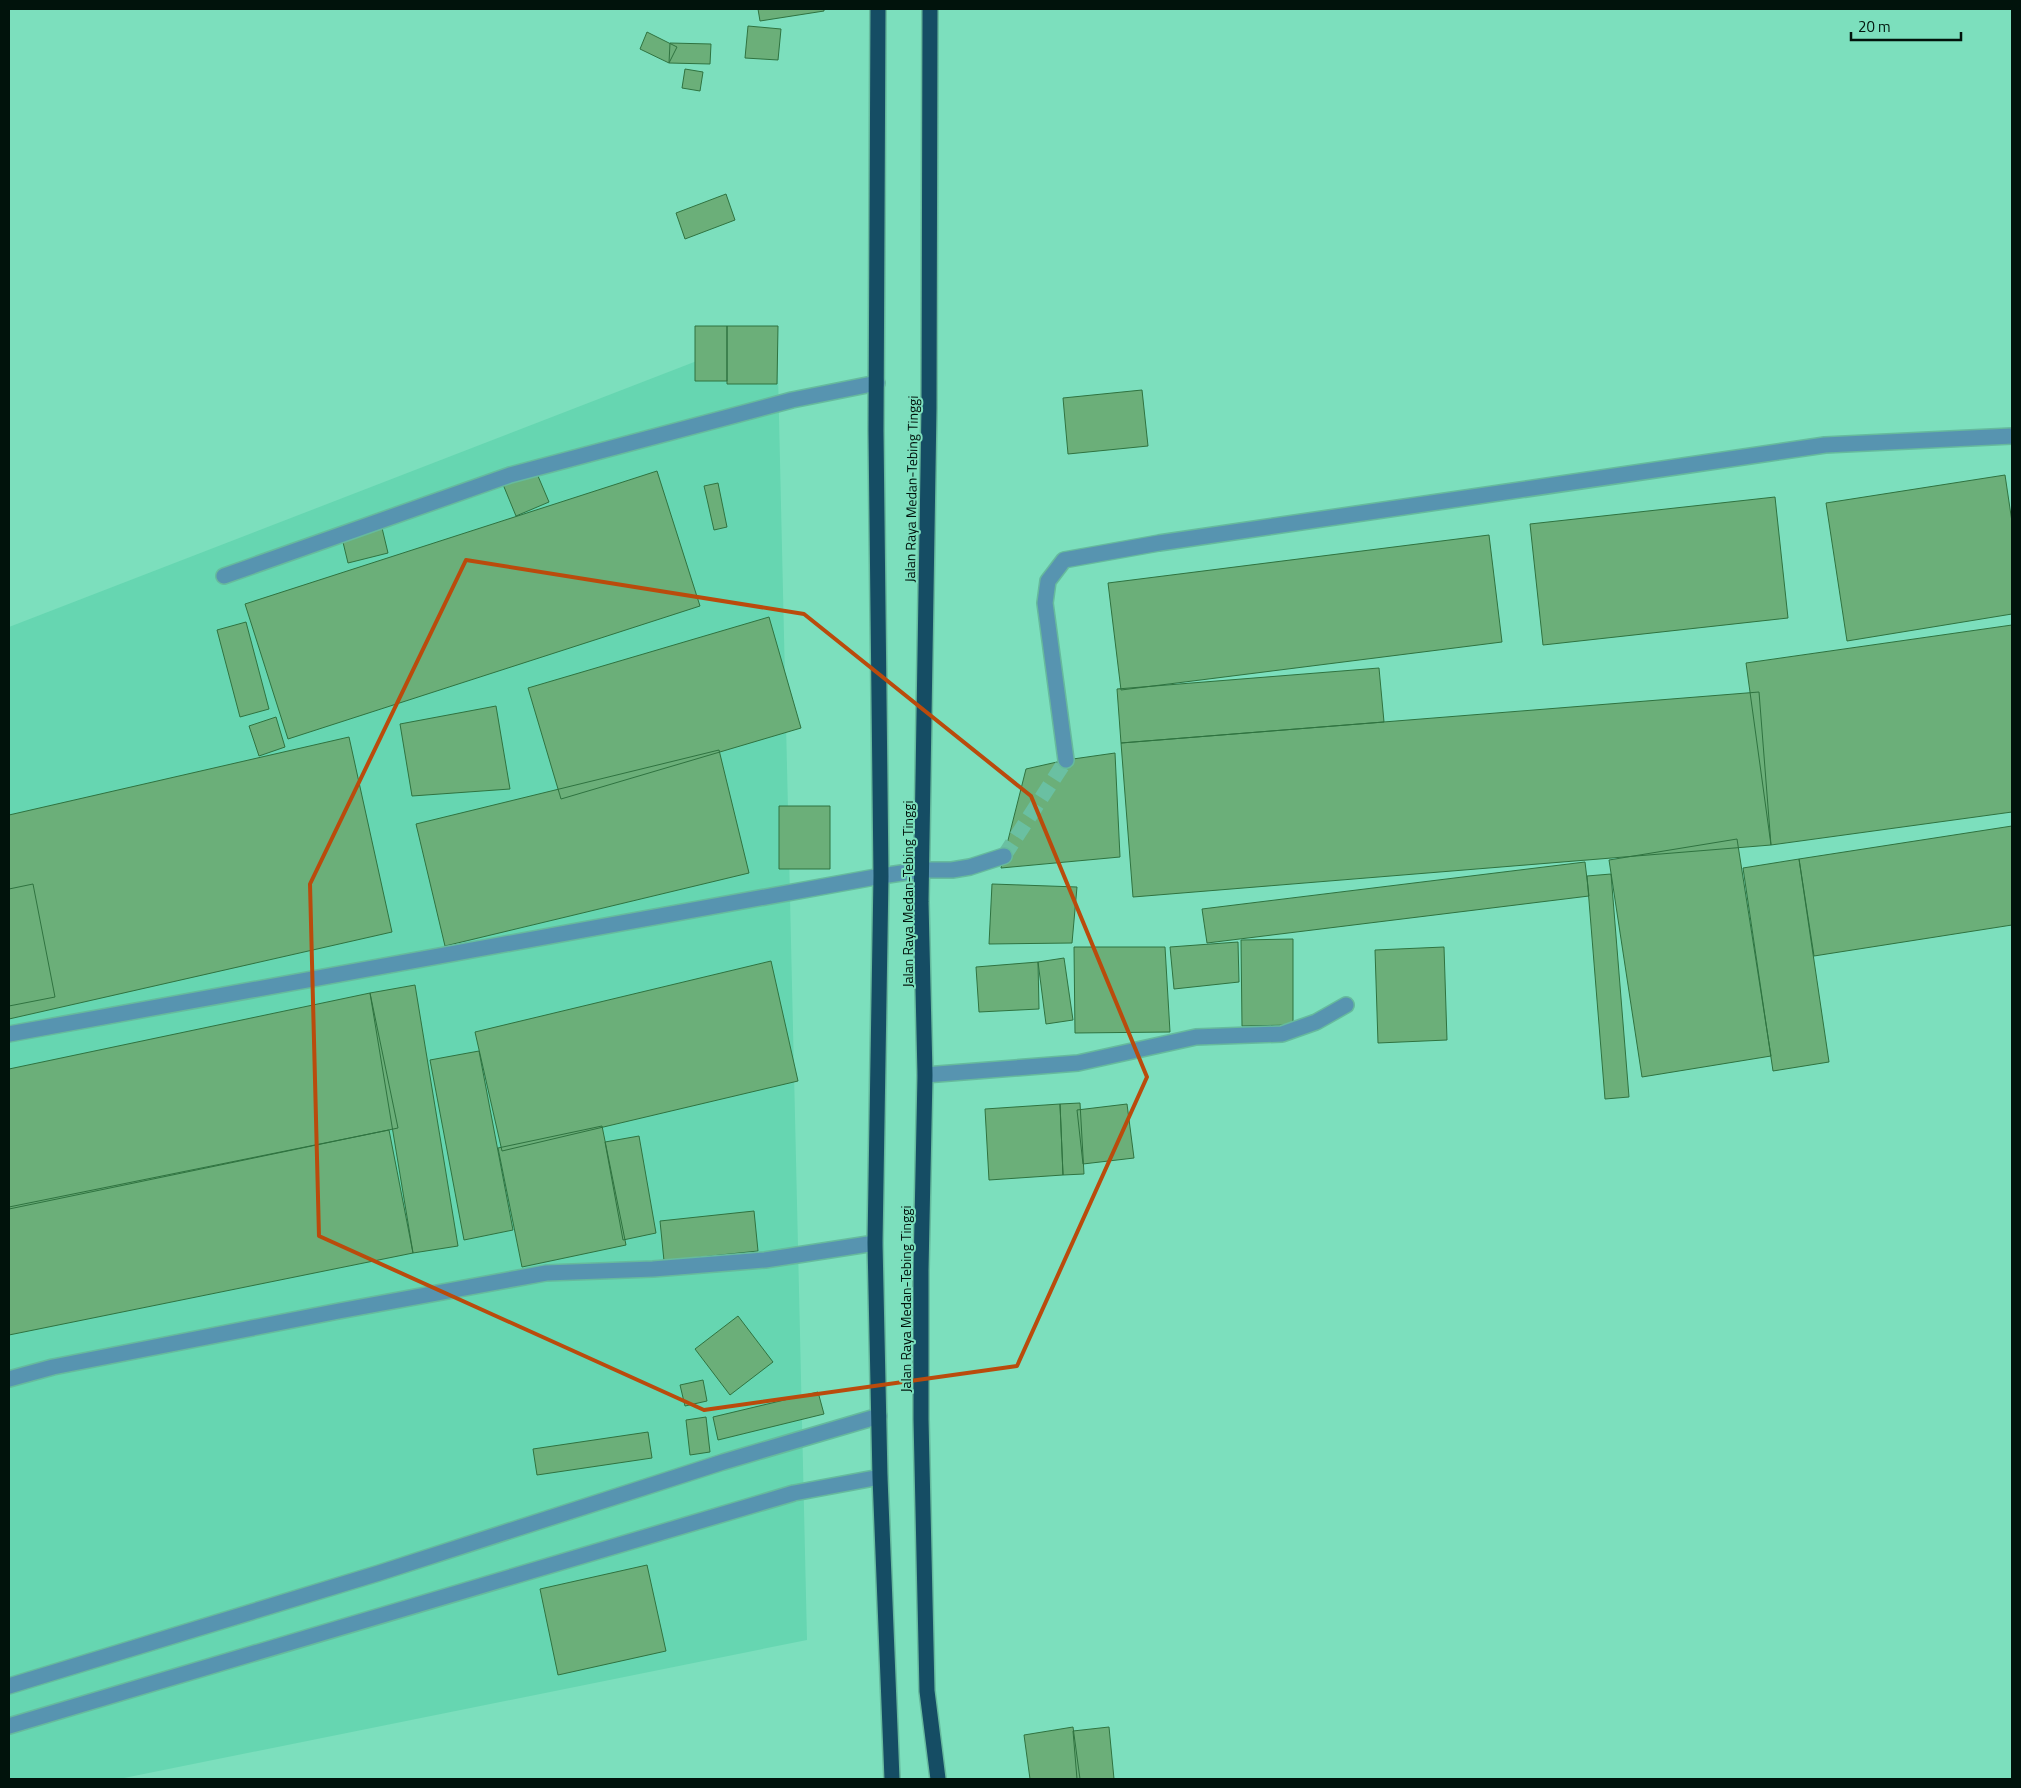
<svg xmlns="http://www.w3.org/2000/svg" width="2021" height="1788" font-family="'Titillium Web',sans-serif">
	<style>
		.built { fill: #66d6b1 }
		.building { fill: #6baf79; stroke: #2f7340 }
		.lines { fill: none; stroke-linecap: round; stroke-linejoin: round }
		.minor-tunnel { stroke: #6ac0a2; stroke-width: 15; stroke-dasharray: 15 8; stroke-linecap: butt }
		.minor-casing { stroke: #66ba9d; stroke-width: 18 }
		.highway-casing { stroke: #66ba9d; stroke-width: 18 }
		.minor { stroke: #5794b0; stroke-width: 15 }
		.highway { stroke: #154d64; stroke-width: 15 }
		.marked { fill: none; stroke: #ba4b0c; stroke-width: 4; stroke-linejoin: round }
		.labels { text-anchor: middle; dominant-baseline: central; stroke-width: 4; stroke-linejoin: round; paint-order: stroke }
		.street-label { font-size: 14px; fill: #01130c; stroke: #7cdfbd }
	</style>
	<rect width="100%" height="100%" fill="#7cdfbd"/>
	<path class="built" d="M777,330L807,1640L119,1779H9V627Z"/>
	<path class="building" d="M758,9H824V11L760,21Z
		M748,26L781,29L778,60L745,58Z
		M647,32L677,47L669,63L640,49Z
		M670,43L711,44L710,64L669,63Z
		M685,69L703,72L700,91L682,88Z
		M726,194L735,220L685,239L676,213Z
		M695,326H727V381H695Z
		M727,326H778L777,384H727Z
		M1142,390L1148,446L1068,454L1063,398Z
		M535,469L549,502L516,516L502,482Z
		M657,471L700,606L288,739L245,604Z
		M2005,475L2012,522V614L1847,641L1826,503Z
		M718,483L727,527L714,530L704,486Z
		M1775,497L1788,618L1543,645L1530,524Z
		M382,528L388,553L348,563L342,538Z
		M1489,535L1502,642L1121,690L1108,583Z
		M769,617L801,728L561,799L528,688Z
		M246,622L269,709L240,717L217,630Z
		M2012,625V812L1771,845L1746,663Z
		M1379,668L1384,722L1121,743L1117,689Z
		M1759,692L1771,845L1133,897L1121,743Z
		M496,706L510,789L412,796L400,724Z
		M276,717L285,747L259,756L249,726Z
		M349,737L392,932L9,1019V815Z
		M719,750L749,873L445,946L416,824Z
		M1115,753L1120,857L1001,868L1026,769L1066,760Z
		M779,806H830V869H779Z
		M2012,826V925L1814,956L1799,859Z
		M1737,839L1771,1056L1642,1077L1609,860Z
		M1799,859L1829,1062L1773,1071L1743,868Z
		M1585,862L1589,896L1207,943L1202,909Z
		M1611,874L1629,1097L1605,1099L1587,876Z
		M33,884L55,997L9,1006V889Z
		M992,884L1077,887L1072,943L989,944Z
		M1293,939V1025L1242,1026L1241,940Z
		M1238,942L1239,982L1174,989L1170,947Z
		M1074,947H1165L1170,1032L1075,1033Z
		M1444,947L1447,1040L1378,1043L1375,950Z
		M1064,958L1073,1020L1046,1024L1038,962Z
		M771,961L798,1081L502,1151L475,1032Z
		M1038,962L1039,1009L979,1012L976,967Z
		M415,985L458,1246L413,1253L370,993Z
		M370,993L398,1128L9,1209V1069Z
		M479,1051L513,1230L464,1240L430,1060Z
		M1080,1103L1084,1174L1063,1175L1060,1104Z
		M1060,1104L1063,1175L989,1180L985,1109Z
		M1127,1104L1134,1158L1083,1164L1077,1110Z
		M602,1126L626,1245L522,1267L498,1148Z
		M389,1130L413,1253L9,1335V1207Z
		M639,1136L656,1233L623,1240L605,1142Z
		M754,1211L758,1251L664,1261L660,1221Z
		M738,1316L773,1362L730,1395L695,1349Z
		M703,1380L707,1401L685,1406L680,1385Z
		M818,1392L824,1414L718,1440L713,1417Z
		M706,1417L710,1452L690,1455L686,1420Z
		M648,1432L652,1458L537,1475L533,1449Z
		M647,1565L666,1651L558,1675L540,1589Z
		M1073,1727L1080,1779H1030L1024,1735Z
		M1109,1727L1114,1779H1077L1073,1731Z"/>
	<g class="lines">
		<path class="minor-tunnel" d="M1004,856L1066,760"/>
		<defs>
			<path id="minor" d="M224,576L510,475L792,400L877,383
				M1066,760L1045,603L1048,581L1064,560L1159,543L1825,445L2012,436
				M9,1034L881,876L922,870H952L970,867L1004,856
				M925,1075L1078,1063L1196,1037L1282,1034L1316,1022L1346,1005
				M9,1379L53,1367L339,1311L546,1273L653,1269L765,1260L875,1243
				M9,1686L379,1573L723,1462L879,1416
				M9,1726L794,1493L880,1477"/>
			<path id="highway" d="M878,9L876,431L881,876L875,1243L880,1477L892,1779
				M930,9L929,408L921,902L925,1075L921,1270V1419L927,1691L938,1779"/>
		</defs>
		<use href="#minor" class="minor-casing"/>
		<use href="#highway" class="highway-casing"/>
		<use href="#minor" class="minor"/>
		<use href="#highway" class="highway"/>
	</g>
	<path class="marked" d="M466,560L804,614L1031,796L1147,1077L1017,1366L704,1410L319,1236L310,884Z"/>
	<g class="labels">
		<g class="street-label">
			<text transform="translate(911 489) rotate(-89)">Jalan Raya Medan-Tebing Tinggi</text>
			<text transform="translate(907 894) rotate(-90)">Jalan Raya Medan-Tebing Tinggi</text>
			<text transform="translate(905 1299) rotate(-90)">Jalan Raya Medan-Tebing Tinggi</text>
		</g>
	</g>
	<rect width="2021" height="1788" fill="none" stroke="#01130c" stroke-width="20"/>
	<path d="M1851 32v8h110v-8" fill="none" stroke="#01130c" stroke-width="2.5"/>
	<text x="1858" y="32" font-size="15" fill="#01130c" stroke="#7cdfbd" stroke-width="4" paint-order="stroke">20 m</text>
</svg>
